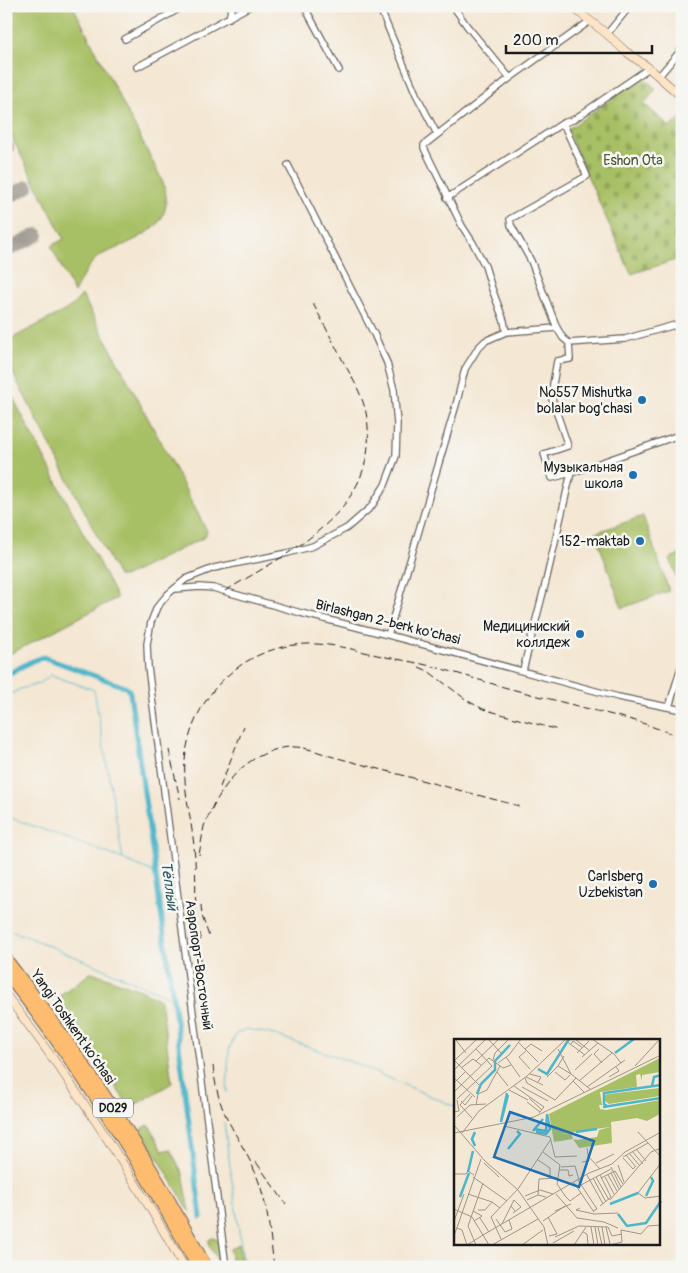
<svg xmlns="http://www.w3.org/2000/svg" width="688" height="1273" font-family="Pangolin,sans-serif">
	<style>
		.green { fill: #a8c065; stroke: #626e40 }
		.cemetery { fill: url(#cemetery-stones); stroke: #626e40 }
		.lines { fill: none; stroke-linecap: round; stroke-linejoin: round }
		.stream { stroke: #4db6ca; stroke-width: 1 }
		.canal { stroke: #4db6ca; stroke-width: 5 }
		.taxiway { stroke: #888278; stroke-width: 14 }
		.minor-casing { stroke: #68635c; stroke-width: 8 }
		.secondary-casing { stroke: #68635c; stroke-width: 9 }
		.trunk-casing { stroke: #68635c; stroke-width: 12 }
		.minor { stroke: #fff; stroke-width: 5.5 }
		.secondary { stroke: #fee4c6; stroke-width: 8 }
		.trunk { stroke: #fdbc70; stroke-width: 10 }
		.rail { stroke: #1c1c1c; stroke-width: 1; stroke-dasharray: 8 4; stroke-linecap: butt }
		.poi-dot { fill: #1f6fb2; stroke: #f6f6f2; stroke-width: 2 }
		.labels { text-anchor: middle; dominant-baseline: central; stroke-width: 5; stroke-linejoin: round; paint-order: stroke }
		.shield { fill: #f6f6f2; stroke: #5d5d5c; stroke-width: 1 }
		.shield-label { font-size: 12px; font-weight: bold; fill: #1c1c1c }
		.park-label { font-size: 14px; fill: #4d5536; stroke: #f6f6f2 }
		.poi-label { font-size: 14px; fill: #1c1c1c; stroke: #f6f6f2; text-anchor: end }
		.street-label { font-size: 14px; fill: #1c1c1c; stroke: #f6f6f2 }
		.water-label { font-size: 15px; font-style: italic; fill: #305a62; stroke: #f6f6f2 }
		.inset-river { fill: none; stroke: #4db6ca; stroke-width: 2.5 }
		.inset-road { fill: none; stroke: #9e968a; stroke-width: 1 }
		.view { fill: #1f6fb2; fill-opacity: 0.15; stroke: #1f6fb2; stroke-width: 2.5 }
		.inset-edge { fill: none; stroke: #1c1c1c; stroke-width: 2.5 }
	</style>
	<defs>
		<pattern id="cemetery-stones" width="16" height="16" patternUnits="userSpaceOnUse" patternTransform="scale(1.25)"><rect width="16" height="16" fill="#a8c065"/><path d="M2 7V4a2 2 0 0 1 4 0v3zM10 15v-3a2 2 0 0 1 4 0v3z" fill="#90a457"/></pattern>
	</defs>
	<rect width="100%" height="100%" fill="#f6f6f2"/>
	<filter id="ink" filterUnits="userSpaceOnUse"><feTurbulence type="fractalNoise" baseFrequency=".02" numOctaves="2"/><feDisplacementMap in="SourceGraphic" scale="10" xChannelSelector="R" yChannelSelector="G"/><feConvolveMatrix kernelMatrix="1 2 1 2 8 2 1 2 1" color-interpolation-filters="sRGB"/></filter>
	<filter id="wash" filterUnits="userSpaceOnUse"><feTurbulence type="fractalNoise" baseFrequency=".0096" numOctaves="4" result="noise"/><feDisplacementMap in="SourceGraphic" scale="20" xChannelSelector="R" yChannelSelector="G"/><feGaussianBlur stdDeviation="1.12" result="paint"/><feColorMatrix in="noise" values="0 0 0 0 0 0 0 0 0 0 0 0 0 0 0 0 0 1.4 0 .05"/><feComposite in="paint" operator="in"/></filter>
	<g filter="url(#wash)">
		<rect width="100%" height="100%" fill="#f4e7d3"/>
		<path class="green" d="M6,6H73L156,168C161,178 167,189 166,202C166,212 160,223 152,229C140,239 114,249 99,256C87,266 81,279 74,293L51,246L64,239L6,126Z
			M82,295L158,437L207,531L205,537L124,577L118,576L6,360L7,341L64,311L73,305Z
			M6,384L117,598L6,656Z
			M643,516L669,591L622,608L595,533Z
			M682,554V588H680L670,558Z
			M92,972L143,991L161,1000L172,1083L130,1108L90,1049L79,1028L61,1002L63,1000L60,995Z
			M149,1125L163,1151L170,1149L183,1174L190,1212L141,1129Z
			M212,1238L216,1239L219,1243L220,1265L209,1245V1240Z
			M239,1244L242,1267H232L230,1249Z"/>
		<path class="cemetery" d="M643,77L656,89L644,104L670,127L682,117V258L631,274L567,130Z"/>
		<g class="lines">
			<path class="stream" d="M6,694L13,693L20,689L39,684L51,675L94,690L123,859
				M6,816L123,859L155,873
				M8,929L45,944L173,998
				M227,1092L229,1049L236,1034L247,1029L275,1035L349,1061L456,1107
				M224,1123L244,1267"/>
			<path class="canal" d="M6,675L30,662L43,657L125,687L129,690L130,693L173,998L201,1217"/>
			<path class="taxiway" d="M6,148L7,147
				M6,198L27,187
				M6,251L37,235"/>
		</g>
	</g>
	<g filter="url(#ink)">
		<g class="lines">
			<defs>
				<path id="minor" d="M304,6L339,70
					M379,6L416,94L437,134
					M453,6L467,26L510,78
					M229,18L232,6
					M607,34L630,6
					M125,39L184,6
					M137,67L250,6
					M659,76L682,49
					M447,198L563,123L573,120L649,68
					M676,325L682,340
					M557,328L531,261L511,225L510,219L587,176L563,123
					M506,332L504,321L492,289L485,266L473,243L462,226L424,148V145L510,78L590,21
					M569,343L570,359L557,361L553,384L552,399L568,446L544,454L552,478L571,473
					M175,589L200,587L213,588L301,613L388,635L618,697L682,710
					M388,635L456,405L465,369L478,348L485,341L506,332L557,328L563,338L569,343L625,339L682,323
					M523,670L546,581L571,473L682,434
					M669,707L682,664
					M226,1267L148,667L147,644L151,622L157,607L168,594L186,579L214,568L288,553L313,546L347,528L371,507L385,485L396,456L397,424L394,390L387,363L374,334L288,165"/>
				<path id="secondary" d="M571,6L607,34L625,51L649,68L682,97
					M6,995C72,1081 131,1172 184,1267"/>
				<path id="trunk" d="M6,958C61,1029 113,1103 159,1181C175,1209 191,1238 207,1267
					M6,974C78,1066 141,1165 197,1267"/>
			</defs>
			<use href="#minor" class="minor-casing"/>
			<use href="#secondary" class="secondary-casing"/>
			<use href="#trunk" class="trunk-casing"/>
			<use href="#minor" class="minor"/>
			<use href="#secondary" class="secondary"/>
			<use href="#trunk" class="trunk"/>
			<path class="rail" d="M225,591C281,557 362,520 368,446C369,431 368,416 363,402C358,387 350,374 343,361C332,340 322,320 311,300
				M419,667L428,671L468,701L483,709L558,730
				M169,750L180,799
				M220,787L244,726
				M211,810C227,781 241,761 274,750C283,747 294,746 304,748C313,750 322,753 330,756L519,806
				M199,855L204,826L214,803
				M201,905L202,916L210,939
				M200,933L202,990
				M195,940C195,909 197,877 194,846C191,815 181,783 186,752C196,691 246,645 308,644C334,643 362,652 386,657C402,660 419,663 435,667C460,674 485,682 511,689C550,699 589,709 628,719C643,722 656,729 671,733
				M213,1066C215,1083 218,1099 225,1114C234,1134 247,1152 255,1172C268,1202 270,1235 274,1267
				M256,1162L286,1204"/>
		</g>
	</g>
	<g class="poi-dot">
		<circle cx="642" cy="400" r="5"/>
		<circle cx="633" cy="475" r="5"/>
		<circle cx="640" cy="541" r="5"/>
		<circle cx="580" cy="634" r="5"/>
		<circle cx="653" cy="884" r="5"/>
	</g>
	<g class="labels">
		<rect class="shield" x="93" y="1098.5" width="40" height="19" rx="4"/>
		<g class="shield-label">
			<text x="113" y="1108">D029</text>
		</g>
		<g class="park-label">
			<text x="633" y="160">Eshon Ota</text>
		</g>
		<g class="poi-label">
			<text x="632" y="392">№557 Mishutka<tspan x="632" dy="16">bolalar bog'chasi</tspan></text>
			<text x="623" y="467">Музыкальная<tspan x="623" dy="16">школа</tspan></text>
			<text x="630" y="541">152-maktab</text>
			<text x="570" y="626">Медициниский<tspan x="570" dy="16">коллдеж</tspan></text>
			<text x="643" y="876">Carlsberg<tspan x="643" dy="16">Uzbekistan</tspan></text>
		</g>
		<g class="street-label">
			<text transform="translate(388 622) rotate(14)">Birlashgan 2-berk ko'chasi</text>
			<text transform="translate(199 965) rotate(82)">Аэропорт-Восточный</text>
			<text transform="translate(73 1027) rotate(55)">Yangi Toshkent ko‘chasi</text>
		</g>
		<g class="water-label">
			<text transform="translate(169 886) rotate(82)">Тёплый</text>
		</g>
	</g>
	<g transform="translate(454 1039)">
		<rect width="206" height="206" fill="#f4e7d3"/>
		<path d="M206,19V33L188,36V42L186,35L182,36L183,48L146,53L148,66H145L146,70L152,71L206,61V75L193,82L183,79L157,83L158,104L125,109L119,100L100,103L95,75ZM156,88L145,91L143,98L123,101L119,100L117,94L106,95ZM206,49V57L155,65L151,62V56L154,55Z" fill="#a8c065" fill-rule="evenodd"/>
		<path class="inset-river" d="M161,14L180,0M84,30L93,35L115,0M198,47L200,38L207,36M23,55L27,45L41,31V22L56,6M153,67L150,65V54L207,46M149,68L207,59M47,82L53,54M47,83L54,56M80,90L92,92L93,76M79,92L89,80M21,93L18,100L21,107M82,93L92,95L96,90L93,75M122,93L143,90M54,110L66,95L63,92M14,133L19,112M192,157L199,142L197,138M6,158L15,134M156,165L184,154M164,175L173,187L192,184L207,162"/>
		<path class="inset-road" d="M1,0L12,14M34,0L47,14M121,0L136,12M138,0L160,15L167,24M112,2L131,16M65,4L84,23M117,5L119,2L129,9M71,10L77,5L88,12M104,10L117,35L136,50M145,10L140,15L148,24M73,11L65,18L76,30M123,14L135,2M110,17L104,27L117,35M52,18L66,38M128,18L144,4M0,21L25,46M39,21L41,14L55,0M0,22L23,0M22,22L45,0M44,24L55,16L67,0M181,27L206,0M7,29L19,20L27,26M0,31L32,0M121,31L138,15M43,33L54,47M101,33L111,41L116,36M76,35L87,38L84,43M72,38L89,46M93,38L104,27M155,38L165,32L162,28M0,39L21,58M71,39L73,44L101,61L122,39M119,42L130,53M125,42L158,14M0,44L11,33M60,47L90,68L85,74M68,48L94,62M133,48L171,21M55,51L74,61M0,53L35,19L49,29L57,26M16,55L6,66L18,79M75,59L88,71M3,60L38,27L22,10M7,62L11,66L18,57M73,63L86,73M22,66L24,55L33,51L46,27M0,73L5,72L3,61M3,78L16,66L32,65M0,86L31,122L64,151L90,188L94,206M50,87L96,98L101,118L123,117M184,93L207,118M0,94L80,78L207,16M8,94L25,72L73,37L112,0M182,110L192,122M178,112L189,125M89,113L106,126L103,145L112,158L116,162L127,154M175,114L186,127M172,116L182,128M134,117L146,130M169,118L194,104M169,119L179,130L182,127M84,121L96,129V139M128,123L135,122L133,109M30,124L45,138M142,124L160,115M207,124L184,154L191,159L207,157M164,126L170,143M107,128L121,127L125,141M157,128L167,148M106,131H114L115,137L119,136M161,132L169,145M157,134L165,150M0,135H12L14,132L20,136M133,136L149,165M146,136L157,158L146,167M154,136L163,152M19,138L53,162M142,138L155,161M151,138L160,155M139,139L152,163M147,139L161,132M124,141L143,170L139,172M120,144L140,173M127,146L157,130M14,155L38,163L46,169M102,155L123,179L150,183L164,189M84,156L85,140L103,139M71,157L86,151L99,155M73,161L84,156L92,158M156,161L197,113L207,109M126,169L122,171L140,175L164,174M0,170L18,178L35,206M24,171H31L38,163M19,172L28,177L20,182M101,172L117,165M59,174L67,168L60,161L57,167L61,172M94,178L103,195L95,197M26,179L35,193M42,180L51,193L58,190L55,181M0,182L10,155M89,182L111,167M48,185L57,167M137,188L140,206M141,188L144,206M144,188L148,206M148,188L151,206M152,188L156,205M3,189L8,191L13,206M129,193L133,195L134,206M29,196L135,134L158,125L171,113L207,93M0,197L27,120M101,198L125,187L154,188L158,197L168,195M47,200L37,178L64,150L97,100M99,204L120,192M13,206L29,196M22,206L14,187L29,144M38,206L84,180M68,206L89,191M120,206L132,188M156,206L168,203L167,191L187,195L194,187L207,186"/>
		<path class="view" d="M56,73L140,102L125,148L40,118Z"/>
		<rect width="206" height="206" class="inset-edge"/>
	</g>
	<rect width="688" height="1273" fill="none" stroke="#f6f6f2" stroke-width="25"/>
	<path d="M506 45v8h146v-8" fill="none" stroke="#1c1c1c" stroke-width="2.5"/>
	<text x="513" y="45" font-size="15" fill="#1c1c1c" stroke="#f6f6f2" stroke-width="4" paint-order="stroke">200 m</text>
</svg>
